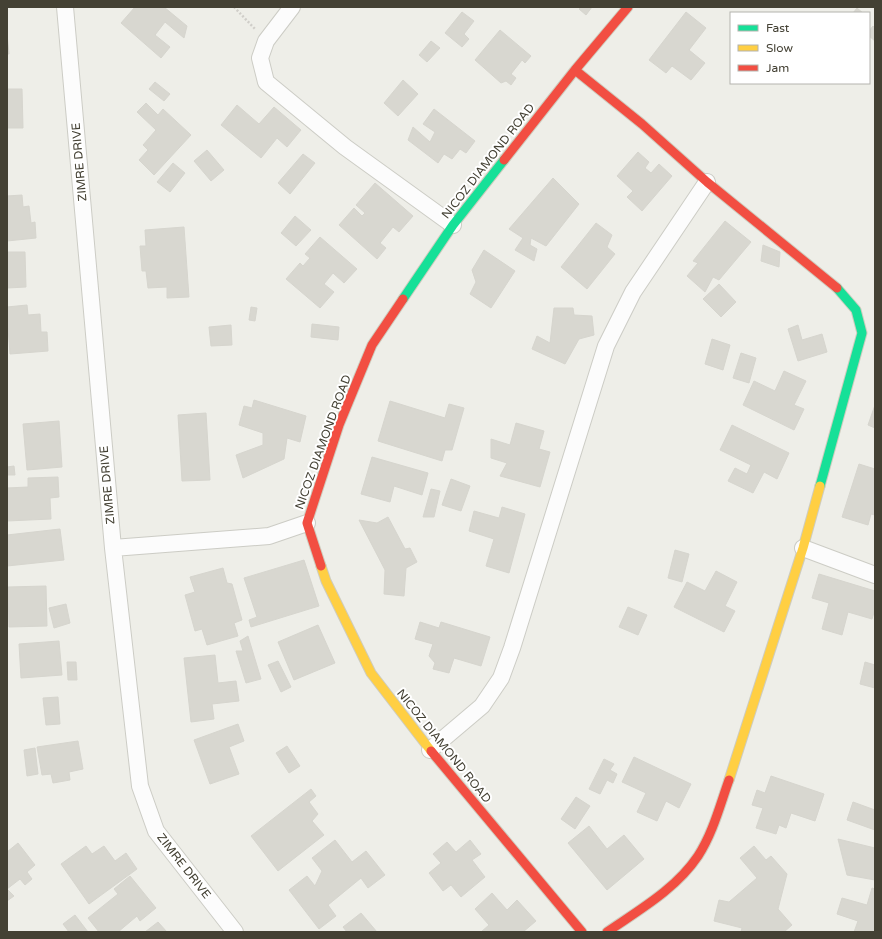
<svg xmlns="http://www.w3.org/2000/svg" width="882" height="939" font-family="'Varela Round',sans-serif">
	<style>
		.building { fill: #d8d7d0; stroke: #d6d5ce }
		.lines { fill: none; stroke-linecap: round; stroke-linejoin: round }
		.street-casing { stroke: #ccccc5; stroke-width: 18 }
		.fast-casing { stroke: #ceccbe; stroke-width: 11 }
		.slow-casing { stroke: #ceccbe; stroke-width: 11 }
		.jam-casing { stroke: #ceccbe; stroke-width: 11 }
		.path { stroke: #d0cec9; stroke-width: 2.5; stroke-dasharray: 2 2; stroke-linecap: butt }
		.street { stroke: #fcfcfc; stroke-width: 16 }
		.fast { stroke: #16e098; stroke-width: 9 }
		.slow { stroke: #ffcf43; stroke-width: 9 }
		.jam { stroke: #f24e42; stroke-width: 9 }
		.labels { text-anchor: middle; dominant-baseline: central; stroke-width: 4; stroke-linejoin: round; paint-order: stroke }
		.street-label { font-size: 12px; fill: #444134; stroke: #fff }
	</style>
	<rect width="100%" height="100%" fill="#eeeee8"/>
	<path class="building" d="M135,7H164L187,26L184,38L165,22L155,35L170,47L161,58L121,23Z
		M581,7H592L586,15L579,9Z
		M857,8L863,13H853Z
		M462,12L474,21L464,34L469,39L462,47L445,33Z
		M686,12L706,28L689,50L705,63L691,80L672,66L666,73L649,60Z
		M873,26L875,28V41L869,36V31Z
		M500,30L531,56L525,63L522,60L511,74L516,78L511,85L506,81L501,83L475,60Z
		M7,34L9,54H7Z
		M431,41L440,48L427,62L419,55Z
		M403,80L418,94L398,116L384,103Z
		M155,82L170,94L164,101L149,89Z
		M7,89H22L23,128H7Z
		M146,103L158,115L163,109L191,135L154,175L139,160L148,150L143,145L156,130L137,112Z
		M237,105L259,124L274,107L301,130L287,147L277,138L261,158L221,125Z
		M434,109L475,141L466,153L460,149L452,159L444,154L438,163L408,140L413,127L430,142L435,132L423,124Z
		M207,150L224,170L211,181L194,161Z
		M638,152L649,162L645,168L651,173L659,164L672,176L642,211L627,197L633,191L617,176Z
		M303,154L315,163L290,194L278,183Z
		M173,163L185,173L170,192L157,182Z
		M553,178L579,204L546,246L531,238L530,245L537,249L534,261L515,250L523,238L509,229Z
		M375,183L413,216L399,232L393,227L380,243L386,248L377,259L339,225L354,208L362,216L365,213L356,205Z
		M22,195L23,207L29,206L31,223L35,222L36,238L7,241V196Z
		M295,216L311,230L296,246L281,233Z
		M725,221L751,242L719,280L713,277L705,292L687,276L698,263L693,261Z
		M596,223L612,235L607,247L615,254L587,289L561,267Z
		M184,227L189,297L167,298V287L148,288L146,271H142L140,246H146L145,230Z
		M320,237L357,269L344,283L333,273L324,284L334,292L320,308L286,279L300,263L303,266L310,258L305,254Z
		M763,245L780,252L779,267L761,261Z
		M484,250L515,271L491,308L470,294L476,282L472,270Z
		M7,252H25L26,287L7,288Z
		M719,284L736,302L721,317L703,299Z
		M27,305L28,315L40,314L41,332H47L48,351L10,354L8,328H7V307Z
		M251,307L257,308L255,321L249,320Z
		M554,308H573L574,315L592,316L594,335L579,339L565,364L532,349L537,336L550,343Z
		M312,324L339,327L338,340L311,337Z
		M231,325L232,345L211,346L209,327Z
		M798,325L802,340L822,334L827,352L798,361L788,329Z
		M712,339L730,345L723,370L705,364Z
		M741,353L756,358L749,383L733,378Z
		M784,371L806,381L794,405L804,409L794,430L743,405L754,381L775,391Z
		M254,400L306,416L300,442L287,438L284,459L243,478L236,455L263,445V433L239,425L244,406L252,408Z
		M390,401L445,418L449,404L464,408L452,450H445L442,461L378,441Z
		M875,405V428L868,425Z
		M206,413L210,480L182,481L178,415Z
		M59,421L62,467L27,470L23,424Z
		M516,423L544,431L539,449L550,452L540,487L500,476L507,463L491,458V439L510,445Z
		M732,425L789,453L777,479L764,472L753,493L728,481L735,468L747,474L751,465L720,450Z
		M372,457L428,473L422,495L394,486L390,502L361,494Z
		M859,464L875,469V515L871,514L868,525L842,517Z
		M14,466L15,475H7V467Z
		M58,477L59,497L50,498L51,519L7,521V488L28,487V478Z
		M451,479L470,486L461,511L442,505Z
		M431,489L440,491L434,517H423Z
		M502,507L525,514L509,573L486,566L494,539L469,531L474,511L499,518Z
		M388,517L405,549L410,548L417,562L406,568L404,596L384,594L385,570L359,520L377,523Z
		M60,529L64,560L7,566V535Z
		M675,550L689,554L682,582L668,578Z
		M304,560L319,606L251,627L249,620L257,617L244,578Z
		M223,568L227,583L232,584L242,620L234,623L238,636L207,645L202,629L195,631L185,595L195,592L190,577Z
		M716,571L737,582L725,606L735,611L724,632L674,607L687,582L705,591Z
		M819,574L875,591V609L872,619L848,612L842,635L822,629L829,603L812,598Z
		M46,586L47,626L9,627L8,587Z
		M66,604L70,623L54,628L49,608Z
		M628,607L647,615L638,635L619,627Z
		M420,622L439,628L441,622L490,637L481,666L454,658L449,673L433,669L435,663L429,656L433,644L415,639Z
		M318,625L335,663L294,680L278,642Z
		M248,636L261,679L246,683L236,651H243L240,641Z
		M59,641L62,675L21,678L19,644Z
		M215,655L218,683L236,681L239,701L212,704L214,719L191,722L184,658Z
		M278,661L291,687L281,692L268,665Z
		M67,662H76L77,680H68Z
		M865,662L875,665V688L860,684Z
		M58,697L60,724L46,725L43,698Z
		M238,724L244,741L229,747L239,774L210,784L194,740Z
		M78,741L83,769L69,772L70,780L53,783L51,774L42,775L37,747Z
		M287,746L300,766L289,773L276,753Z
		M35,748L38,774L27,776L24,750Z
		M634,757L691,784L679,808L666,801L657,821L637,812L646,793L622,782Z
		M604,759L614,764L610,770L617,774L613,783L607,780L600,794L589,789Z
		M771,776L824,794L815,821L791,813L786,828L779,825L776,834L756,828L763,808L752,805L757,790L765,793Z
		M311,789L316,796L309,802L318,814L312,821L324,835L278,871L251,836Z
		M576,797L590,806L575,829L561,819Z
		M853,802L875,810V830L847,820Z
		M589,826L607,849L624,835L644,859L607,890L568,843Z
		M838,839L875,848V880L847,875Z
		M335,840L352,862L366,851L385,875L368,888L361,878L328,905L336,916L319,929L289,890L307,876L315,886L322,871L312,858Z
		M470,840L481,854L472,860L485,877L461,897L451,885L443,891L429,873L441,863L433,854L447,842L456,852Z
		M18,843L35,865L27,872L32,879L25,885L20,879L7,889L14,896L7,901V852Z
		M86,846L92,854L104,846L115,861L126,853L137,869L89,904L61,864Z
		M754,846L766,860L771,856L787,874L778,909L792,925L784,932H741L742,928L714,921L719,900L729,902L757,878L740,858Z
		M130,876L156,908L140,921L137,916L118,932H99L88,918L118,894L114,889Z
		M872,888L875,889V932H854L858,921L837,914L842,898L867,905Z
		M492,893L507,910L517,900L536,921L523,932H481L489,925L475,909Z
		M361,913L377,932H347L343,927Z
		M75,915L88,932H69L63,924Z
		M158,922L167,932H145Z"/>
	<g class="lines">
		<defs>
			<path id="street" d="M65,7L113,548L140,786L156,831L235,932
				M292,7L266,41L260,58L266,82L345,147L453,225
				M113,548L269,536L307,523
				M803,548L875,575
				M430,750L482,706L501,678L512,648L606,346L633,292L707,182"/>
			<path id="fast" d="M403,299L453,225L504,160
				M820,486L862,333L856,310L837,288"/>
			<path id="slow" d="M321,566L326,581L371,673L431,751
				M729,780L803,548L820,486"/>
			<path id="jam" d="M575,70L642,124L707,182L837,288
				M504,160L575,70L628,7
				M321,566L307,523L339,425L372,345L403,299
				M431,751L582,932
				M607,932C639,910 676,889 698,856C713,833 720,805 729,780"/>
		</defs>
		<use href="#street" class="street-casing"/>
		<use href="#fast" class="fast-casing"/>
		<use href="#slow" class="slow-casing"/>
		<use href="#jam" class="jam-casing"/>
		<path class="path" d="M234,7L255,29"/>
		<use href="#street" class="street"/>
		<use href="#fast" class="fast"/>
		<use href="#slow" class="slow"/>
		<use href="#jam" class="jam"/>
	</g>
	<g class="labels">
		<g class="street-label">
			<text transform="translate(488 161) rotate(-52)">NICOZ DIAMOND ROAD</text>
			<text transform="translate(79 162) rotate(-95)">ZIMRE DRIVE</text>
			<text transform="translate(323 442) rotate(-70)">NICOZ DIAMOND ROAD</text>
			<text transform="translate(107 485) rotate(-95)">ZIMRE DRIVE</text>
			<text transform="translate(444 746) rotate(51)">NICOZ DIAMOND ROAD</text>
			<text transform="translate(184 866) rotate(52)">ZIMRE DRIVE</text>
		</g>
	</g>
	<rect width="882" height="939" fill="none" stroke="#444134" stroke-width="16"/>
	<rect x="730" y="12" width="140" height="72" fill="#ffffff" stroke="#b4b3ae"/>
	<rect x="738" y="25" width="20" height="6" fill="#16e098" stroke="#b4b3ae"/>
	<text x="766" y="32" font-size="12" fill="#444134">Fast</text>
	<rect x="738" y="45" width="20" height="6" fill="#ffcf43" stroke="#b4b3ae"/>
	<text x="766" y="52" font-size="12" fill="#444134">Slow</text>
	<rect x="738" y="65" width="20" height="6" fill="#f24e42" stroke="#b4b3ae"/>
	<text x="766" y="72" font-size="12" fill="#444134">Jam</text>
</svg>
